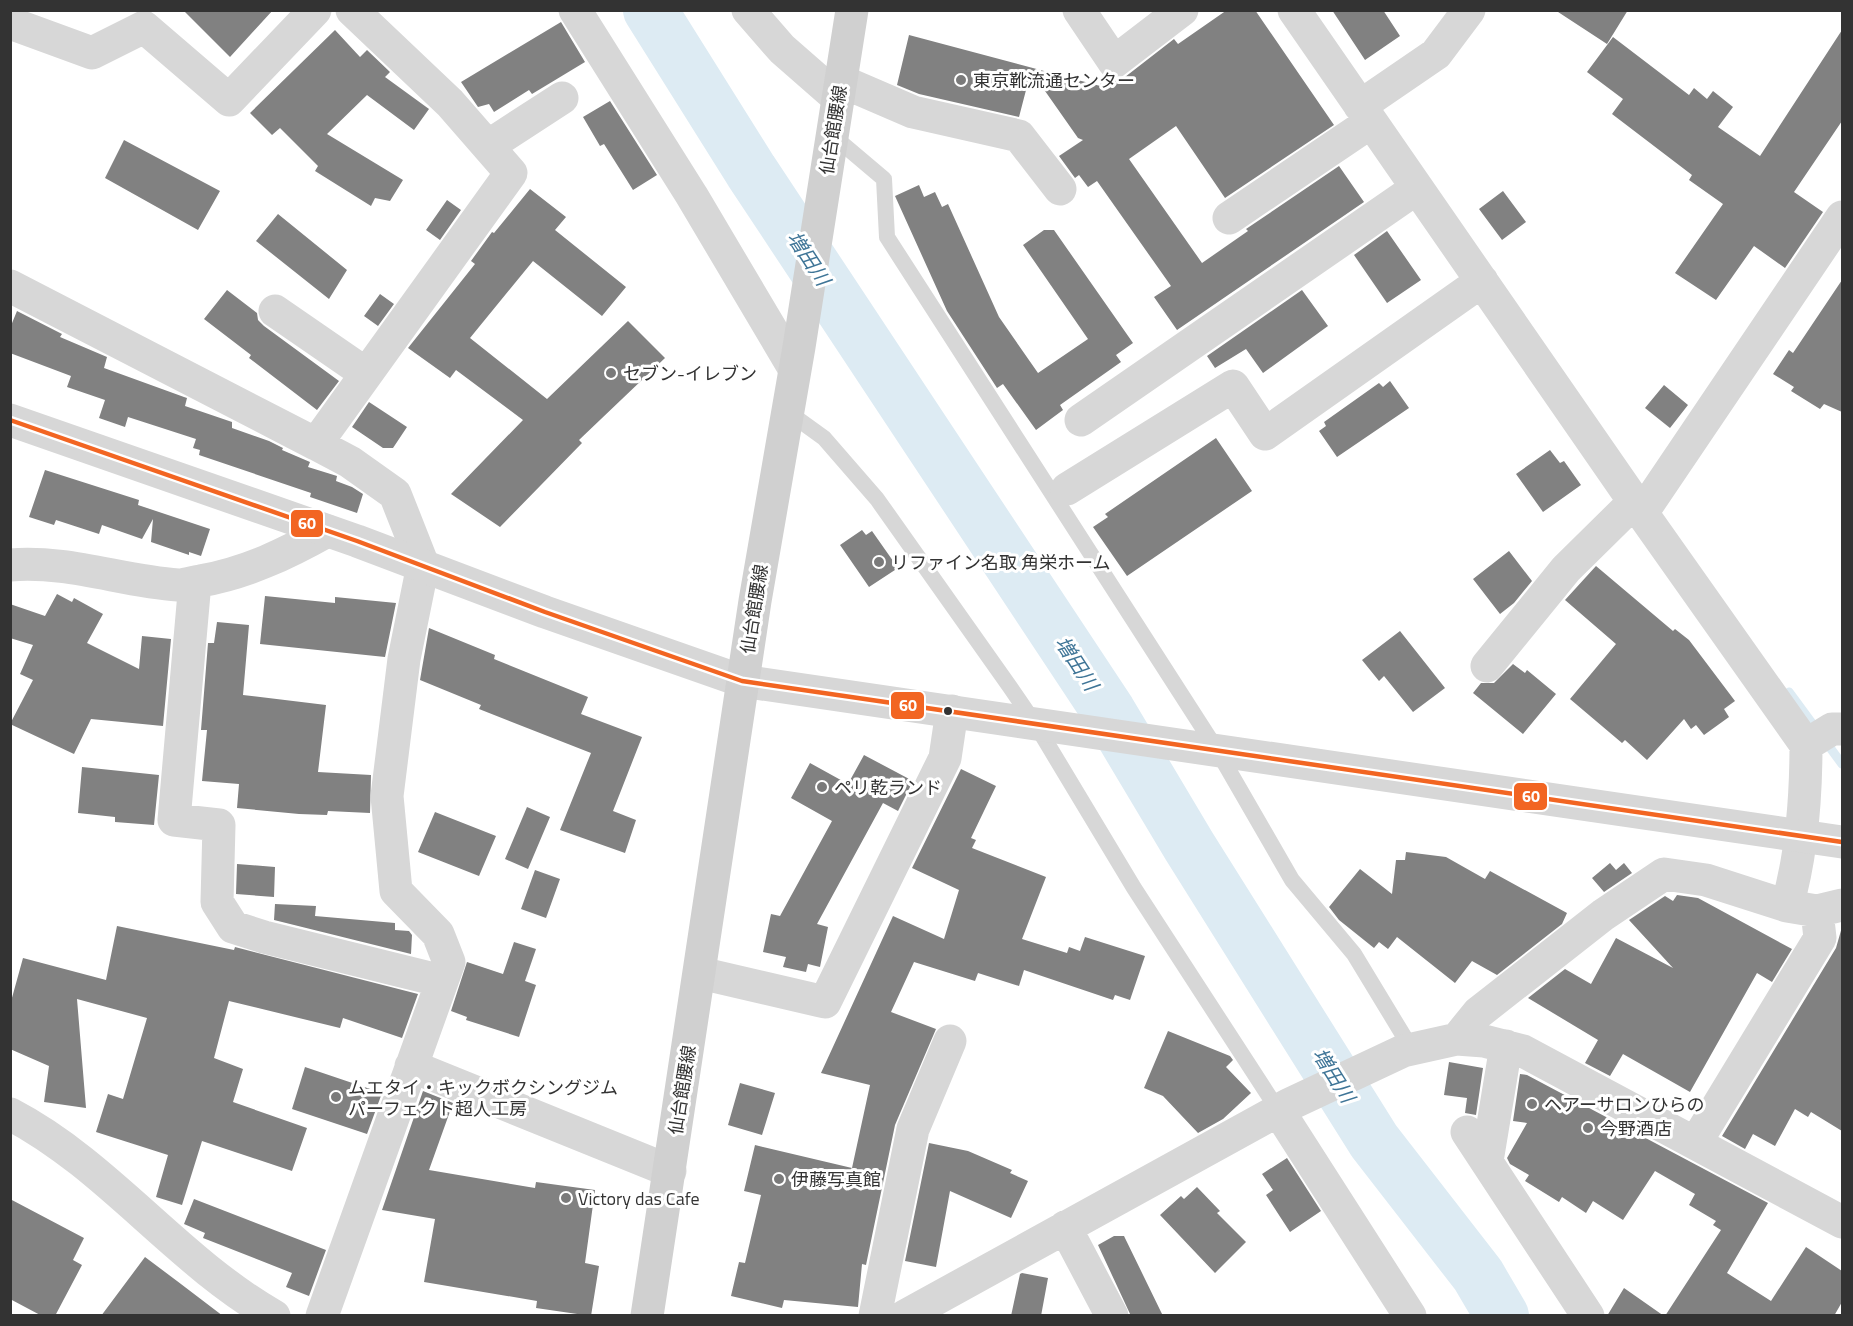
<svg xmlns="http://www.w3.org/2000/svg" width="1853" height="1326" font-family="'Titillium Web','Noto Sans JP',sans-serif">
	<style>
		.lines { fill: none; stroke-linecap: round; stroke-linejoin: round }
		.stream { stroke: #ddebf3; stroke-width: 9 }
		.river { stroke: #ddebf3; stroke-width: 54 }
		.building { fill: #818181 }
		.service { stroke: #d7d7d7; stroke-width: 16 }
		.minor { stroke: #d7d7d7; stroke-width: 33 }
		.tertiary { stroke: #d7d7d7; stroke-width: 33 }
		.secondary { stroke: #d0d0d0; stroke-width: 33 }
		.bus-1-casing { stroke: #fff; stroke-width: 9 }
		.bus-1 { stroke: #f26522; stroke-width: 4.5 }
		.poi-dot { fill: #7a7a7a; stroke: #fff; stroke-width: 2 }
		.bus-dot { fill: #333; stroke: #fff; stroke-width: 2 }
		.labels { text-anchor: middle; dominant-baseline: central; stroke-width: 6; stroke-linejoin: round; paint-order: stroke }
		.poi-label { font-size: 18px; fill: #333; stroke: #fff; text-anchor: start }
		.street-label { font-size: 18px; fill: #333; stroke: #fff }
		.water-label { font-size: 20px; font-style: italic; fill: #3f7597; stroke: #fff }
		.line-badge { stroke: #fff; stroke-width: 2 }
		.badge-label { font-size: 16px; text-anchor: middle; font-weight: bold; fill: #fff }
	</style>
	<rect width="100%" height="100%" fill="#fff"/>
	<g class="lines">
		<path class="stream" d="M1789,692L1842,764"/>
		<path class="river" d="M650,10L751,171L1109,712L1189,846L1374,1141L1478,1275L1502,1316"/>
	</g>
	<path class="building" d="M183,10H273L230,57Z
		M1227,10H1255L1334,125L1225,198L1176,126L1129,159L1202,263L1248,231L1246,229L1339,166L1364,202L1177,330L1154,297L1171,286L1097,181L1088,187L1079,175L1075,178L1059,156L1083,140L1078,138L1031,71L1019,117L919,94L897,85L909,35L1104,87L1100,84L1107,79L1117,80L1125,77L1174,39L1178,44Z
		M1332,10H1383L1400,36L1365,60Z
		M1555,10H1628L1607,44Z
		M561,22L585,62L532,94L529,90L494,112L489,104L478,107L461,82Z
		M335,30L360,57L367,50L390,72L385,77L429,109L414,130L367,95L327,134L403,180L390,201L375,198L371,206L315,171L318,166L280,128L272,135L250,113Z
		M1842,30V121L1794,192L1823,212L1785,268L1754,246L1716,300L1675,273L1723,204L1689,180L1692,175L1612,114L1623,99L1587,72L1613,37L1689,95L1694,88L1707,99L1713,91L1733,107L1718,127L1760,156Z
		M610,101L657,175L633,190L604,144L600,146L583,117Z
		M124,140L220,191L198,230L105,178Z
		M919,185L924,197L935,192L942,207L948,204L999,317L1038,373L1088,339L1023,245L1044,230H1054L1133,343L1116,355L1121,362L1060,405L1063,410L1036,430L1003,384L997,388L947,311L895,196Z
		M530,189L566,217L555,230L626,287L602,316L533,261L470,338L547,399L628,321L665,358L579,440L582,443L500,527L451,494L523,420L456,370L450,378L408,348L475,264L471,261L492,232L494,233Z
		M1503,191L1526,222L1502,240L1479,209Z
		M447,200L461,210L440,240L426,230Z
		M278,214L347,270L329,299L256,241Z
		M1387,231L1421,280L1387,303L1354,255Z
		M1842,280V412L1824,404L1820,409L1791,391L1794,387L1773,374L1789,350L1793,353Z
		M227,290L257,313L258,320L264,326L339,381L317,410L249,358L251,355L204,319Z
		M1302,290L1328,326L1263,373L1246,349L1215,368L1207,356Z
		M380,294L394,304L378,326L364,316Z
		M17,311L62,334L60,337L107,357L104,368L184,397L187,398L185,406L232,422V428L269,441L283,448L282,450L310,462L308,467L337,476L336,481L352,487L363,494L357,513L310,497L311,493L199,455L200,450L193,448L196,439L128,417L125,427L99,418L105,400L67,387L71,376L10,353V328Z
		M1390,381L1409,408L1337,457L1319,431L1326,426L1324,422L1379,383L1383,387Z
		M1664,385L1688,405L1670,428L1645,408Z
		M369,402L407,427L393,448H383L352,427Z
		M1216,438L1252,491L1127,576L1093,527L1108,517L1105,514Z
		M1550,450L1560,463L1564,461L1581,485L1543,512L1516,474Z
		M45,470L139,500L138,505L210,529L201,556L189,552V555L151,542L153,519L142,539L102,525L99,534L56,520L54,525L29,517Z
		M862,530L866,535L872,531L898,568L869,587L840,545Z
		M1509,551L1532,581L1514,603L1500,614L1473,579Z
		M1596,566L1673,631L1675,629L1689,640L1735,701L1724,709L1729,717L1704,735L1696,725L1691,729L1684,719L1647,760L1625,740L1622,743L1570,699L1616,644L1565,600Z
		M57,594L72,602L74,598L103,614L87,643L139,669L142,636L171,639L163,726L91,719L74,754L10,724L33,680L20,674L33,645L10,638V604L45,616Z
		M265,596L335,603V597L396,603L385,657L260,644Z
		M217,622L249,625L243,695L326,705L318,772L371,775L370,813L328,811L327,815L299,814L237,808L239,784L202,781L207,730H201L208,643H214Z
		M429,628L495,655L494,659L588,697L581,714L642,737L613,811L636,820L625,853L560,830L591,753L479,709L481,705L420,680Z
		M1400,631L1445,688L1413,712L1384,676L1379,681L1362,660Z
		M1513,664L1525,673L1527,670L1556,694L1523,734L1473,693L1481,683H1494Z
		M864,755L913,781L898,811L883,803L817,924L828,927L820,967L808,964L806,972L783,967L786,957L763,952L771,914L780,916L832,821L791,798L810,763L848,784Z
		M82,767L159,775L154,825L115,822V817L78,813Z
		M961,769L996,786L971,838L976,840L972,848L1046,877L1022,939L1067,953L1069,947L1080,951L1085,937L1145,956L1130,1000L1115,995L1113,1000L1024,970L1019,986L978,973L975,981L914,962L891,1012L936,1029L895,1125L866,1265L862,1264L858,1307L784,1300L782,1308L731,1296L739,1262L745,1263L761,1195L744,1191L755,1145L852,1168L870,1085L821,1073L893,916L944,939L959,890L912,868Z
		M527,807L550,817L528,869L505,859Z
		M435,812L496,836L479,876L418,852Z
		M1406,852L1446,857L1485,879L1490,871L1567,913L1562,924L1497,975L1472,961L1455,983L1397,937L1388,949L1379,942L1374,948L1339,920L1329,907L1360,869L1392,894L1396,860H1405Z
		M1610,863L1616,870L1624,863L1632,873L1604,892L1592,878Z
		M237,864L275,867L274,897L236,894Z
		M535,870L560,879L546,918L521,909Z
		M1677,895L1698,898L1792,949L1772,982L1757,973L1690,1092L1623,1054L1610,1076L1585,1063L1598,1040L1528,998L1565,969L1591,984L1616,938L1673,968L1629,920L1665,896L1673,901Z
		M275,904L316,906L315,916L395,923V930L409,931L412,935L411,954L274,920Z
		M117,926L234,950L235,947L418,994L402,1038L343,1018L340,1028L229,1001L214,1058L243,1069L233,1102L307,1128L292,1171L202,1141L182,1205L156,1197L168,1155L96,1132L108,1094L123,1099L147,1018L77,999L86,1108L44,1102L49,1066L10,1049V1005L23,958L106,980Z
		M1842,927V1131L1811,1112L1808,1117L1795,1109L1775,1146L1753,1134L1745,1149L1722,1136L1836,948Z
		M514,942L536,949L525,981L536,985L519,1037L466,1020L467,1017L451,1011L467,962L503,974Z
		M1168,1031L1230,1056L1233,1060L1226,1067L1251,1093L1223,1119L1198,1133L1163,1096L1144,1088Z
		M1449,1062L1483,1068L1476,1115L1465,1113L1467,1098L1444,1095Z
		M305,1067L382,1093L367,1134L292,1109Z
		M1520,1074L1527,1075L1768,1203L1727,1273L1771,1301L1806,1247L1842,1271V1302L1834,1316H1665L1721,1230L1713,1225L1716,1221L1689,1205L1695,1194L1655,1171L1623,1220L1593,1201L1586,1213L1562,1197L1559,1202L1525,1181L1529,1175L1510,1164L1507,1158L1527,1123L1513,1121Z
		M740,1083L775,1093L762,1135L728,1125Z
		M423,1091L453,1103L429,1170L535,1188L536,1182L595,1190L585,1263L599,1266L591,1316L536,1308L537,1301L424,1282L435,1219L382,1210Z
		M929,1143L968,1151L1012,1170L1010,1173L1028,1181L1011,1218L950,1191L936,1267L905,1261Z
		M1287,1158L1321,1211L1290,1232L1266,1195L1273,1190L1262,1174Z
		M1197,1187L1220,1211L1217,1213L1246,1242L1215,1273L1160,1215L1181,1196L1184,1199Z
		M10,1199L84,1238L73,1260L82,1265L55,1316H42L10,1299Z
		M194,1199L326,1250L309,1296L286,1287L292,1273L203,1238L205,1233L184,1224Z
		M1114,1236H1124L1163,1316H1131L1098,1245Z
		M145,1257L177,1281L223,1316H101Z
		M1022,1273L1048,1278L1041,1316H1011L1020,1274Z
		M1624,1288L1664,1316H1607Z"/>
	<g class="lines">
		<path class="service" d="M832,135L884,179L887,237L1217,750L1292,880L1354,954L1411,1048
			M788,412L824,438L877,499L1010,687L1036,725L1134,888L1278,1110"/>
		<path class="minor" d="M575,10L692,196L794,368
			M748,10L782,49L838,98
			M1079,10L1114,62L1182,10
			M1294,10L1642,513L1806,745C1806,799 1802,854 1787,906
			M10,23L92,53L144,27L229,100L315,10
			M841,81L913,112L1019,136L1060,189
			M1360,106L1436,54L1469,10
			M488,146L562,98
			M1229,218L1371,122
			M10,286L316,444
			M275,311L365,373
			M1081,420L1417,188
			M1067,489L1233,386L1265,434L1482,281
			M1642,513L1842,217
			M10,565C67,560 122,581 178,585C185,585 193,582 200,581C246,573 286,554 327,531
			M195,582L174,820L219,825L217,902L233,927L264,937L442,981
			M1487,666L1566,569L1634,502
			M1806,745L1832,729H1842
			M700,973L825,1002L945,758L952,711
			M1457,1039L1478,1013L1603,915L1664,874L1706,880L1787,906L1817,911L1842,905
			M411,1066L670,1171
			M1278,1110L1410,1316
			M10,1114C108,1165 177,1261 274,1316
			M1467,1132L1588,1316
			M1696,1142L1820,938L1817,911
			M1487,1161L1506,1046
			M1065,1227L1112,1316
			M322,1316L449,962L438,934L396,891L387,796L404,659L423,565L395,494L350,462L316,444L511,173L450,103L352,10
			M875,1316L913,1129L950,1041
			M905,1316L1288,1105L1403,1051L1457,1039L1484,1041L1523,1051L1842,1222"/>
		<path class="tertiary" d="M10,420L357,541L545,612L742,681L1842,842"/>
		<path class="secondary" d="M647,1316L755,601L799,347L852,10"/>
		<defs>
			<path id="bus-1" d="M10,420L357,541L545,612L742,681L1842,842"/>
		</defs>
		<use href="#bus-1" class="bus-1-casing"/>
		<use href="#bus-1" class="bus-1"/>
	</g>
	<g class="poi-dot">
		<circle cx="961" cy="80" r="6"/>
		<circle cx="611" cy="373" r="6"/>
		<circle cx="879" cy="562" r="6"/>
		<circle cx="822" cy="787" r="6"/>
		<circle cx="336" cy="1097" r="6"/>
		<circle cx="1532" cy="1104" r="6"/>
		<circle cx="1588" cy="1128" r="6"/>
		<circle cx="779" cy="1179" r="6"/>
		<circle cx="566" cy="1198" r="6"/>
	</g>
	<circle class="bus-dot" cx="948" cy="711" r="5"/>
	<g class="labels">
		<g class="poi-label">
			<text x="973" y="80">東京靴流通センター</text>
			<text x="623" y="373">セブン-イレブン</text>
			<text x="891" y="562">リファイン名取 角栄ホーム</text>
			<text x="834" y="787">ペリ乾ランド</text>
			<text x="348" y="1087">ムエタイ・キックボクシングジム<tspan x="348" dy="21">パーフェクト超人工房</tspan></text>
			<text x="1544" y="1104">ヘアーサロンひらの</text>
			<text x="1600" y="1128">今野酒店</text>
			<text x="791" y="1179">伊藤写真館</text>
			<text x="578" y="1198">Victory das Cafe</text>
		</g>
		<g class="street-label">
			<text transform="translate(833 130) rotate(-81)">仙台館腰線</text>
			<text transform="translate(754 609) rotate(-81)">仙台館腰線</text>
			<text transform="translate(682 1090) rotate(-81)">仙台館腰線</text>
		</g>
		<g class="water-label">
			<text transform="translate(809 258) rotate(57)">増田川</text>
			<text transform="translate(1077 663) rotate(57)">増田川</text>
			<text transform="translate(1334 1075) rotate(58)">増田川</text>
		</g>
	</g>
	<g class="line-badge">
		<rect x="290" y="509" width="34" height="29" rx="6" fill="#f26522"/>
		<rect x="890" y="691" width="35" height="29" rx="6" fill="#f26522"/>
		<rect x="1513" y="782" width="35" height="29" rx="6" fill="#f26522"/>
	</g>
	<g class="badge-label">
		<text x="307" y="529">60</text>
		<text x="908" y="711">60</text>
		<text x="1531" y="802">60</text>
	</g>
	<rect width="1853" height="1326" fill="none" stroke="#333333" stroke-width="24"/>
</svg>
